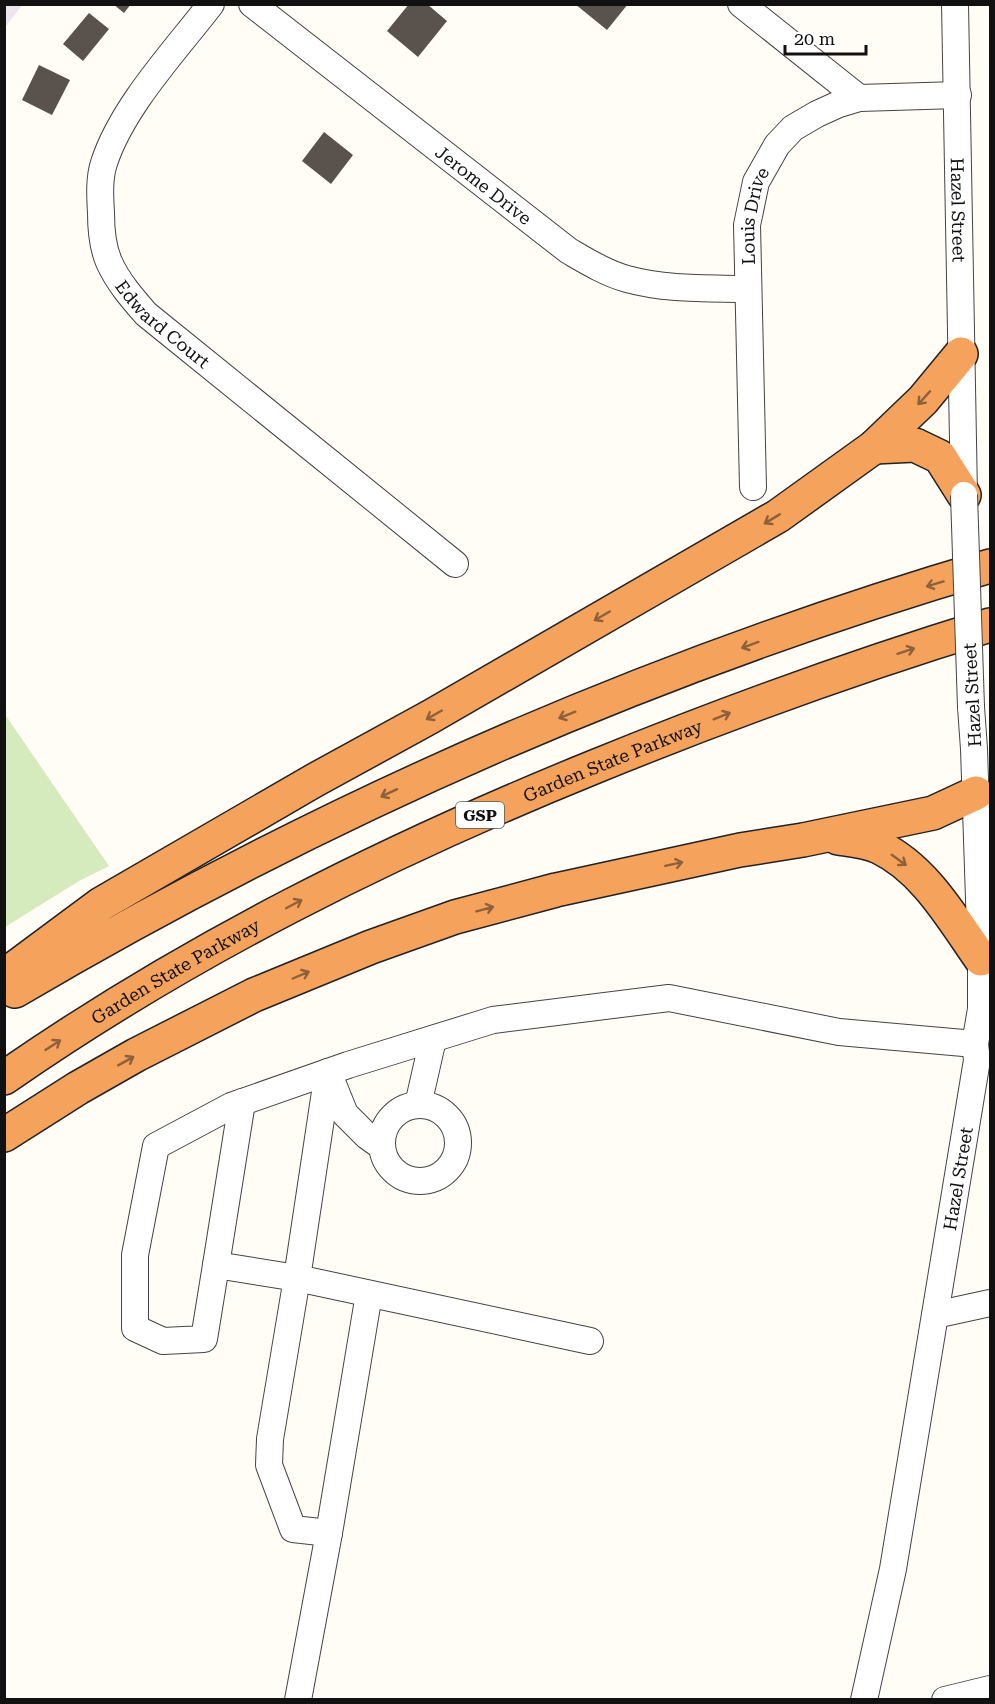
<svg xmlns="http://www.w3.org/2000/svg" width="995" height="1704" font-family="'Roboto Serif',serif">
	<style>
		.industrial { fill: #eee6ef }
		.green { fill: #d5ebbd }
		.building { fill: #5a524d }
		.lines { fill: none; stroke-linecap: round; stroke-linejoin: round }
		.minor-casing { stroke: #444; stroke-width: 28 }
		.highway-casing { stroke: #222; stroke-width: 36 }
		.minor { stroke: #fff; stroke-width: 26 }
		.highway { stroke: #f5a25d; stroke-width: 33 }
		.minor-bridge-casing { stroke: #444; stroke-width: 28; stroke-linecap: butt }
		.minor-bridge { stroke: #fff; stroke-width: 26 }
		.oneway { stroke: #8e613b }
		.labels { text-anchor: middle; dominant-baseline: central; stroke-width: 6; stroke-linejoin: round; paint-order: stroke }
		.shield { fill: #fff; stroke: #585858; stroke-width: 1.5 }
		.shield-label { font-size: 16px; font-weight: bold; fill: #111 }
		.street-label { font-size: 18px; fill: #111; stroke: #fff }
	</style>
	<rect width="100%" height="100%" fill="#fffdf5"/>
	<path class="industrial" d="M5,4L22,5L5,28L4,5Z"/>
	<path class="green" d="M4,713L109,866L79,881L5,927Z"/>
	<path class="building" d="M113,4H131L124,13Z
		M409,4H427L447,21L418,57L387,31Z
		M575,4H628L607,30Z
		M89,13L109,29L83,61L63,44Z
		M39,65L70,80L52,115L22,100Z
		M324,132L353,155L331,184L302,161Z"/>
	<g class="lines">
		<defs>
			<g id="minor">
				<path id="s1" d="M211,4C175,51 122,107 104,163C99,178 100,196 101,213C101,229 102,246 109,262C118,282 132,298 146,314L455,564"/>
				<path id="s2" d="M252,4L569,251C588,262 606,273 627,279C667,290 707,288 747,289"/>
				<path d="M741,4L859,98"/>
				<path id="s3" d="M955,4L964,495"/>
				<path id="s4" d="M753,487L747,225L756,182L777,145L793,128L817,114L839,104L859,98L958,95"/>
				<path d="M328,1072L297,1278L590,1341"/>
				<path d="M328,1072L345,1114L367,1136L381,1146"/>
				<circle cx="420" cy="1143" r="38"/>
				<path d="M418,1105L433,1039"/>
				<path d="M216,1265L242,1102"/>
				<path d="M935,1315L990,1303"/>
				<path d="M329,1533L293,1529L269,1465L270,1439L297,1278L216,1265L204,1339L163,1341L135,1328V1255L156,1146L231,1106L348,1065L493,1020L669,998L839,1032L975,1044"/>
				<path d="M298,1700L329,1533L369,1294"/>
				<path id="s5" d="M864,1700L893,1569L977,1060L975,1044L981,1009V959L974,749L971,707"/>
				<path d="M945,1700L990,1689"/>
			</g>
			<g id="highway">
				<path d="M874,447L915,445L940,457L964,495"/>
				<path d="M838,838C852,840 866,841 879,847C925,869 952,918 981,959"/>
				<path d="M4,976L101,904L315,780L430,717L778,516L874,447L923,400L961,354"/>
				<path d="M15,991C324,809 647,667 990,566"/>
				<path id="s6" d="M4,1078C188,950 387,851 594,767C724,714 856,666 990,625"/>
				<path d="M4,1135L78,1088L136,1055L254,995L371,947L455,917L556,890L740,850L803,840L933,813L976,793"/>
			</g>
		</defs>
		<use href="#minor" class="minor-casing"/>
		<use href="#highway" class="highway-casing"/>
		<use href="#minor" class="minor"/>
		<use href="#highway" class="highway"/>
		<defs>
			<path id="minor-bridge" d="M964,495L971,707"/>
		</defs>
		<use href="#minor-bridge" class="minor-bridge-casing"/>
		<use href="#minor-bridge" class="minor-bridge"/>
	</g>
	<defs><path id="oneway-shaft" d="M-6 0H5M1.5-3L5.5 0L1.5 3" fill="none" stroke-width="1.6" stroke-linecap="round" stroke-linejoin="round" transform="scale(1.5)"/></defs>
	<g class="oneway">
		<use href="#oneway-shaft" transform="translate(924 398) rotate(132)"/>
		<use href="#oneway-shaft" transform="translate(772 519) rotate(149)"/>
		<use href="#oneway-shaft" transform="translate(935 584) rotate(163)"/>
		<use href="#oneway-shaft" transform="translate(602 616) rotate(150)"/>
		<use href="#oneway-shaft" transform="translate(750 645) rotate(160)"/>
		<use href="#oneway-shaft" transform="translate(906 651) rotate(-18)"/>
		<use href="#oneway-shaft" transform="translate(434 715) rotate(150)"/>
		<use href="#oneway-shaft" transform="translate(567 715) rotate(158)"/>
		<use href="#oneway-shaft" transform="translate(722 716) rotate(-22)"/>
		<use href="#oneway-shaft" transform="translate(389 793) rotate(155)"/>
		<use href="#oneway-shaft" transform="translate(899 860) rotate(36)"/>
		<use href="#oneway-shaft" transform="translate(674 864) rotate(-12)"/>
		<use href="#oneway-shaft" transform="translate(294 904) rotate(-28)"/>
		<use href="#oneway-shaft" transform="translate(485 909) rotate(-15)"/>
		<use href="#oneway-shaft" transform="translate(301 975) rotate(-23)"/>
		<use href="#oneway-shaft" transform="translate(53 1045) rotate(-33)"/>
		<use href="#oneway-shaft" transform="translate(126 1061) rotate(-29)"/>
	</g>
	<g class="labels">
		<rect class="shield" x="456" y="802" width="48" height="26" rx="4.5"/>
		<g class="shield-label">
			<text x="480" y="815">GSP</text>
		</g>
		<g class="street-label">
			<text stroke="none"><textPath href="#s2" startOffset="294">Jerome Drive</textPath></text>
			<text stroke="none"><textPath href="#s3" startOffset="206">Hazel Street</textPath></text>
			<text stroke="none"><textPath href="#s4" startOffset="272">Louis Drive</textPath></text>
			<text stroke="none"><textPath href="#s1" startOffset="376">Edward Court</textPath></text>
			<text transform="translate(972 695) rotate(-93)">Hazel Street</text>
			<text stroke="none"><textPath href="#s6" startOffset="688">Garden State Parkway</textPath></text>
			<text stroke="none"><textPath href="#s6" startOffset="202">Garden State Parkway</textPath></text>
			<text stroke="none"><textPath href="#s5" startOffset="530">Hazel Street</textPath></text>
		</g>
	</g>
	<rect width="995" height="1704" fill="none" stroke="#111111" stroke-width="12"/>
	<path d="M785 45v9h81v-9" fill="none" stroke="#111111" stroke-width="3"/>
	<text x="794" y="45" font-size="18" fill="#111111" stroke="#ffffff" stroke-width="4.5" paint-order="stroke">20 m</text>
</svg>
